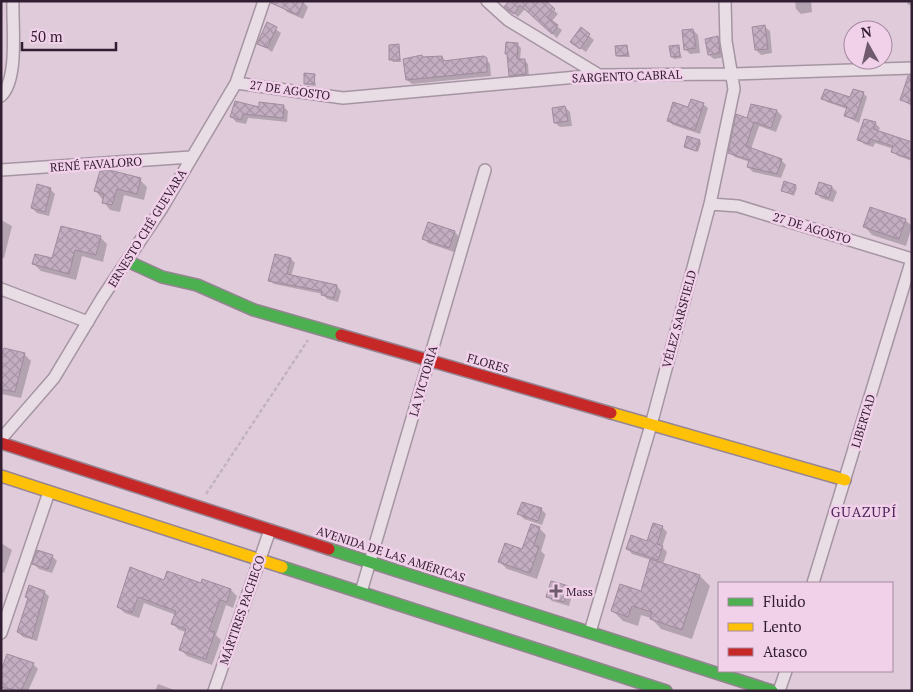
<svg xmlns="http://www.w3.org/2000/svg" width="913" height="692" font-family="'PT Serif',serif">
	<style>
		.shadow { fill: #0003 }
		.building { fill: url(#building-cross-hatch); stroke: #9f8b9d }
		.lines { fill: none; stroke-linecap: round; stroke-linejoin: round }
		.street-casing { stroke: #a595a2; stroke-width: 14 }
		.fast-casing { stroke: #958492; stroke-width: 14 }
		.slow-casing { stroke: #958492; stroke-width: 14 }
		.jam-casing { stroke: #958492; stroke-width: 14 }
		.path { stroke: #c1b4bf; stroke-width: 2.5; stroke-dasharray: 4 2.5; stroke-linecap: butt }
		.street { stroke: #e8dce5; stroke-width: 11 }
		.fast { stroke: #4caf50; stroke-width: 11 }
		.slow { stroke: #ffc107; stroke-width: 11 }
		.jam { stroke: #c62828; stroke-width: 11 }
		.poi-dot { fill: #6f5b6d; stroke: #f1d1e9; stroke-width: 2 }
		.labels { text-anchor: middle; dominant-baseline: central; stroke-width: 5; stroke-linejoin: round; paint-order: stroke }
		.street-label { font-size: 12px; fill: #321e32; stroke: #f1d1e9 }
		.poi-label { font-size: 12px; fill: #321e32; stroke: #f1d1e9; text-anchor: start }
		.neighbourhood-label { font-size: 14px; letter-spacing: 1px; fill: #4c225a; stroke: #f1d1e9 }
	</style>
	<defs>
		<pattern id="building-cross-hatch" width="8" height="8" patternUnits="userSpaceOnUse" patternTransform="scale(1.25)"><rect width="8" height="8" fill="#c3adc1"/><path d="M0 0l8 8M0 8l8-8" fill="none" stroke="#a894a6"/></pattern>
	</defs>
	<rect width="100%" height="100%" fill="#e0cbdb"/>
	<path class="shadow" d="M506,1L546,3L558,14L551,22L562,30L557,38L525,9L518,17L506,7L508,4Z
		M795,1H811L812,12L801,14L796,9Z
		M908,1H912V6L907,4Z
		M303,2L308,7L303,19L287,12L283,7Z
		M268,24L281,33L272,52L259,43Z
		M765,27L770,31L772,53L761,55L756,50Z
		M581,29L594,40L586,52L577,46Z
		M693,30L698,35L700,53L690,54L685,49Z
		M718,38L723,42L725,57L714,59L709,55Z
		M849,39H853V52L849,50Z
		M517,44L521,48L520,60H524L528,64L529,78L514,79L510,75Z
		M398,46L401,62H393L391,60Z
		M627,46L630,57H619L617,55Z
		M678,46L682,58L674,59L672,57Z
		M442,57L446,62L486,59L490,64L491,76L412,84L407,80L423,59Z
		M314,76L316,86L307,85L305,83Z
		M912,76V106L901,100Z
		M863,93L867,97L859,123L845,116L847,109L827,102L823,98H851Z
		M703,104L708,108L700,134L673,125L668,120Z
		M283,106L288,111L287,122L248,118L246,124L236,122L232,117L260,109Z
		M752,106L777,111L782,116L776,132L759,126L751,149L781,160L786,165L781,178L753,172L748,167L750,162L735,157L730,152L748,119Z
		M565,107L570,112L572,126L560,127L555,123Z
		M875,123L880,128L878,132L912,143V161L898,156L893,152L894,149L875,143L873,147L864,144L859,140Z
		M699,141L701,143L698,152L685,147Z
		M140,180L147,187L144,200L124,195L120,212L110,210L96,191Z
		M819,183L832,187L837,192L833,202L821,198L816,193Z
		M795,186L797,188L794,196L782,190Z
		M50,189L55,194L49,216L37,213L32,208Z
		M1,220L12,226L4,258H1Z
		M905,220L912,226L906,246L872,235L865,227Z
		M455,232L459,237L454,252L428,243L424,238Z
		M100,237L107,244L103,262L82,256L76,280L41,271L34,264L53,259Z
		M291,259L295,263L291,276L337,286L341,291L338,302L327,299L323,294L274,284L269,280Z
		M24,354L31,361L21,398L1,394V361Z
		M541,509L546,514L542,525L524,519L519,514Z
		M662,527L667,532L662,547L667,552L663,564L700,576L710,586L692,639L661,629L651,618L641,615L638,626L623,621L613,611L642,593L651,560L632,554L628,549L648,542Z
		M539,528L546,535L541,551L545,555L537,579L507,569L500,562L523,551Z
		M1,543L12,550L4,573L1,572Z
		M52,556L57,561L52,573L39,569L34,564Z
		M164,582L202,584L231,590L237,596L233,608L226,605L216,635L221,640L212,665L187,656L180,649L186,632L179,630L173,624L176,615L144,603L139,618L125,613L118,607Z
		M568,588L573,592L569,606L552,601L547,596Z
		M44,592L49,596L37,641L23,637L18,632L29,599Z
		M33,664L38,669L28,691H7L1,688V676Z
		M158,684L177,691H155Z"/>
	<path class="building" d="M271,1H304L298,15L271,3Z
		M509,1H546L555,9L547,17L558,25L552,34L520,5L514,14L508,10L504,7Z
		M267,22L277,27L267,48L257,44Z
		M765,25L768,49L755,50L752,27Z
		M581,27L590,34L580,49L570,42Z
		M693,29L696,48L684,50L682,30Z
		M718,36L720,53L708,55L705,39Z
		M506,42L518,43L517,59H525L526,74L509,76L507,54H505Z
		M399,44L400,60H389V45Z
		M627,45L628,55L616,56L615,46Z
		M679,45L680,56L671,57L669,46Z
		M422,55V57L442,56L443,61L484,56L487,58V72L406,80L403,59Z
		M304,73L315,74L314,84H304Z
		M908,76H912V104L900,100Z
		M825,89L850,97L853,89L864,92L855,119L844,116L847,107L821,99Z
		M691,99L704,103L695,130L667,121L673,102L688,107Z
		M235,101L259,107V102L284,105L283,118L243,114L241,120L230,117Z
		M751,104L777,110L771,128L754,122L746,146L782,159L777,174L747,167L749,160L728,153L736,114L747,118Z
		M565,106L568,121L554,123L552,108Z
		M864,119L876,122L873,129L912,142V159L891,152L893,146L870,139L869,144L857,140Z
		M687,136L700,140L696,151L684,147Z
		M109,170L141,178L137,194L117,189L112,205L102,203L104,194L94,191L100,171Z
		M784,181L796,185L792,194L781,191Z
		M819,182L832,186L829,198L815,194Z
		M37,184L51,188L45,212L31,208Z
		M870,207L906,219L899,239L863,227Z
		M428,222L455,231L449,248L422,239Z
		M61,226L101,236L96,255L75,250L69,274L32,264L35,254L52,258Z
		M275,254L291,258L287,274L337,285L334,298L321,295L322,291L268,281Z
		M4,348L25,353L15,392L1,389V356Z
		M522,502L542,508L538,521L517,514Z
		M653,523L663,526L657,544L663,546L658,560L626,549L631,535L647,541Z
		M531,524L540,527L534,545L539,547L530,573L498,562L505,543L522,549Z
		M37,550L53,555L48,569L32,564Z
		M650,559L700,575L682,630L650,619L652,612L632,606L628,617L611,611L620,584L641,591Z
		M130,567L164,580L167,571L201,583L202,579L231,589L227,602L220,600L209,630L215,632L206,659L179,650L186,629L171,624L176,611L138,597L132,613L117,607Z
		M551,581L569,586L564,602L546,597Z
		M29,585L45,591L32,638L17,632L28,598L25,597Z
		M7,654L34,663L21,691L1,687V670Z"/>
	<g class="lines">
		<defs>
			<path id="street" d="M487,1L508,20L599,75
				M236,83L343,98L599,75L733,74L912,68
				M1,96C19,79 12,25 13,1
				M1,170L191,157
				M710,204L738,206L912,259
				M1,289L88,322
				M1,439L54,378L102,298L162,208L236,83L264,1
				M813,583L912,259
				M361,592L485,170
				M590,632L651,425L710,204L734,89L726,41L725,1
				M1,633L49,492
				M214,691L270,530
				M779,691L786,671"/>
			<path id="fast" d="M127,261L162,277L197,285L254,310L341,335
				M329,549L772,691
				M282,567L666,691"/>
			<path id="slow" d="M611,413L845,480
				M1,476L282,567"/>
			<path id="jam" d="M341,335L611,413
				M1,443L329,549"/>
		</defs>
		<use href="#street" class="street-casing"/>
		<use href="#fast" class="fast-casing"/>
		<use href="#slow" class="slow-casing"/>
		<use href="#jam" class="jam-casing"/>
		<path class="path" d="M206,494L308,340"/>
		<use href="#street" class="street"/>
		<use href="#fast" class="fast"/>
		<use href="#slow" class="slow"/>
		<use href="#jam" class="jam"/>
	</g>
	<path class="poi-dot" d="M553.5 583.5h5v5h5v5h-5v5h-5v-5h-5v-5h5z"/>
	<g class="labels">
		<g class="street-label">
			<text transform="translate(627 76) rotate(-2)">SARGENTO CABRAL</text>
			<text transform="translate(290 90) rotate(8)">27 DE AGOSTO</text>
			<text transform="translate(96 164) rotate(-4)">RENÉ FAVALORO</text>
			<text transform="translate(147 228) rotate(-58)">ERNESTO CHÉ GUEVARA</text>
			<text transform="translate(812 228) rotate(17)">27 DE AGOSTO</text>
			<text transform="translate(679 319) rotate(-75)">VÉLEZ SARSFIELD</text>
			<text transform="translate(488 363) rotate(16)">FLORES</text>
			<text transform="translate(423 381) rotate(-74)">LA VICTORIA</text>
			<text transform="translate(863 421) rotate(-73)">LIBERTAD</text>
			<text transform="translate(391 554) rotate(18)">AVENIDA DE LAS AMÉRICAS</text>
			<text transform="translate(242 610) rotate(-71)">MÁRTIRES PACHECO</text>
		</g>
		<g class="poi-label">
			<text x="566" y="591">Mass</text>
		</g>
		<g class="neighbourhood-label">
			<text x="864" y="511">GUAZUPÍ</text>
		</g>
	</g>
	<rect width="913" height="692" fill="none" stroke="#321e32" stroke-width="5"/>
	<rect x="718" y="582" width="175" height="90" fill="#f1d1e9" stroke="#a589a0"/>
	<rect x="728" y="598" width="25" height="8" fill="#4caf50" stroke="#a589a0"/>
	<text x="763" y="607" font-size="15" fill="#321e32">Fluido</text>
	<rect x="728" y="623" width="25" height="8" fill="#ffc107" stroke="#a589a0"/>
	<text x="763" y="632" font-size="15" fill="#321e32">Lento</text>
	<rect x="728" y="648" width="25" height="8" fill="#c62828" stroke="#a589a0"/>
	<text x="763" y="657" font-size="15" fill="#321e32">Atasco</text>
	<g transform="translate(868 45) rotate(352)"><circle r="24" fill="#f1d1e9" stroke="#a589a0"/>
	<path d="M0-4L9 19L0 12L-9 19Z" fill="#6f5b6d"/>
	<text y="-8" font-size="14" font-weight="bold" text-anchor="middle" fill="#321e32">N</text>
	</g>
	<path d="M22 42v8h94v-8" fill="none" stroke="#321e32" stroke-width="2.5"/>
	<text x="30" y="42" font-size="15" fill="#321e32" stroke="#f1d1e9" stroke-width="4" paint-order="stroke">50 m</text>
</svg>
